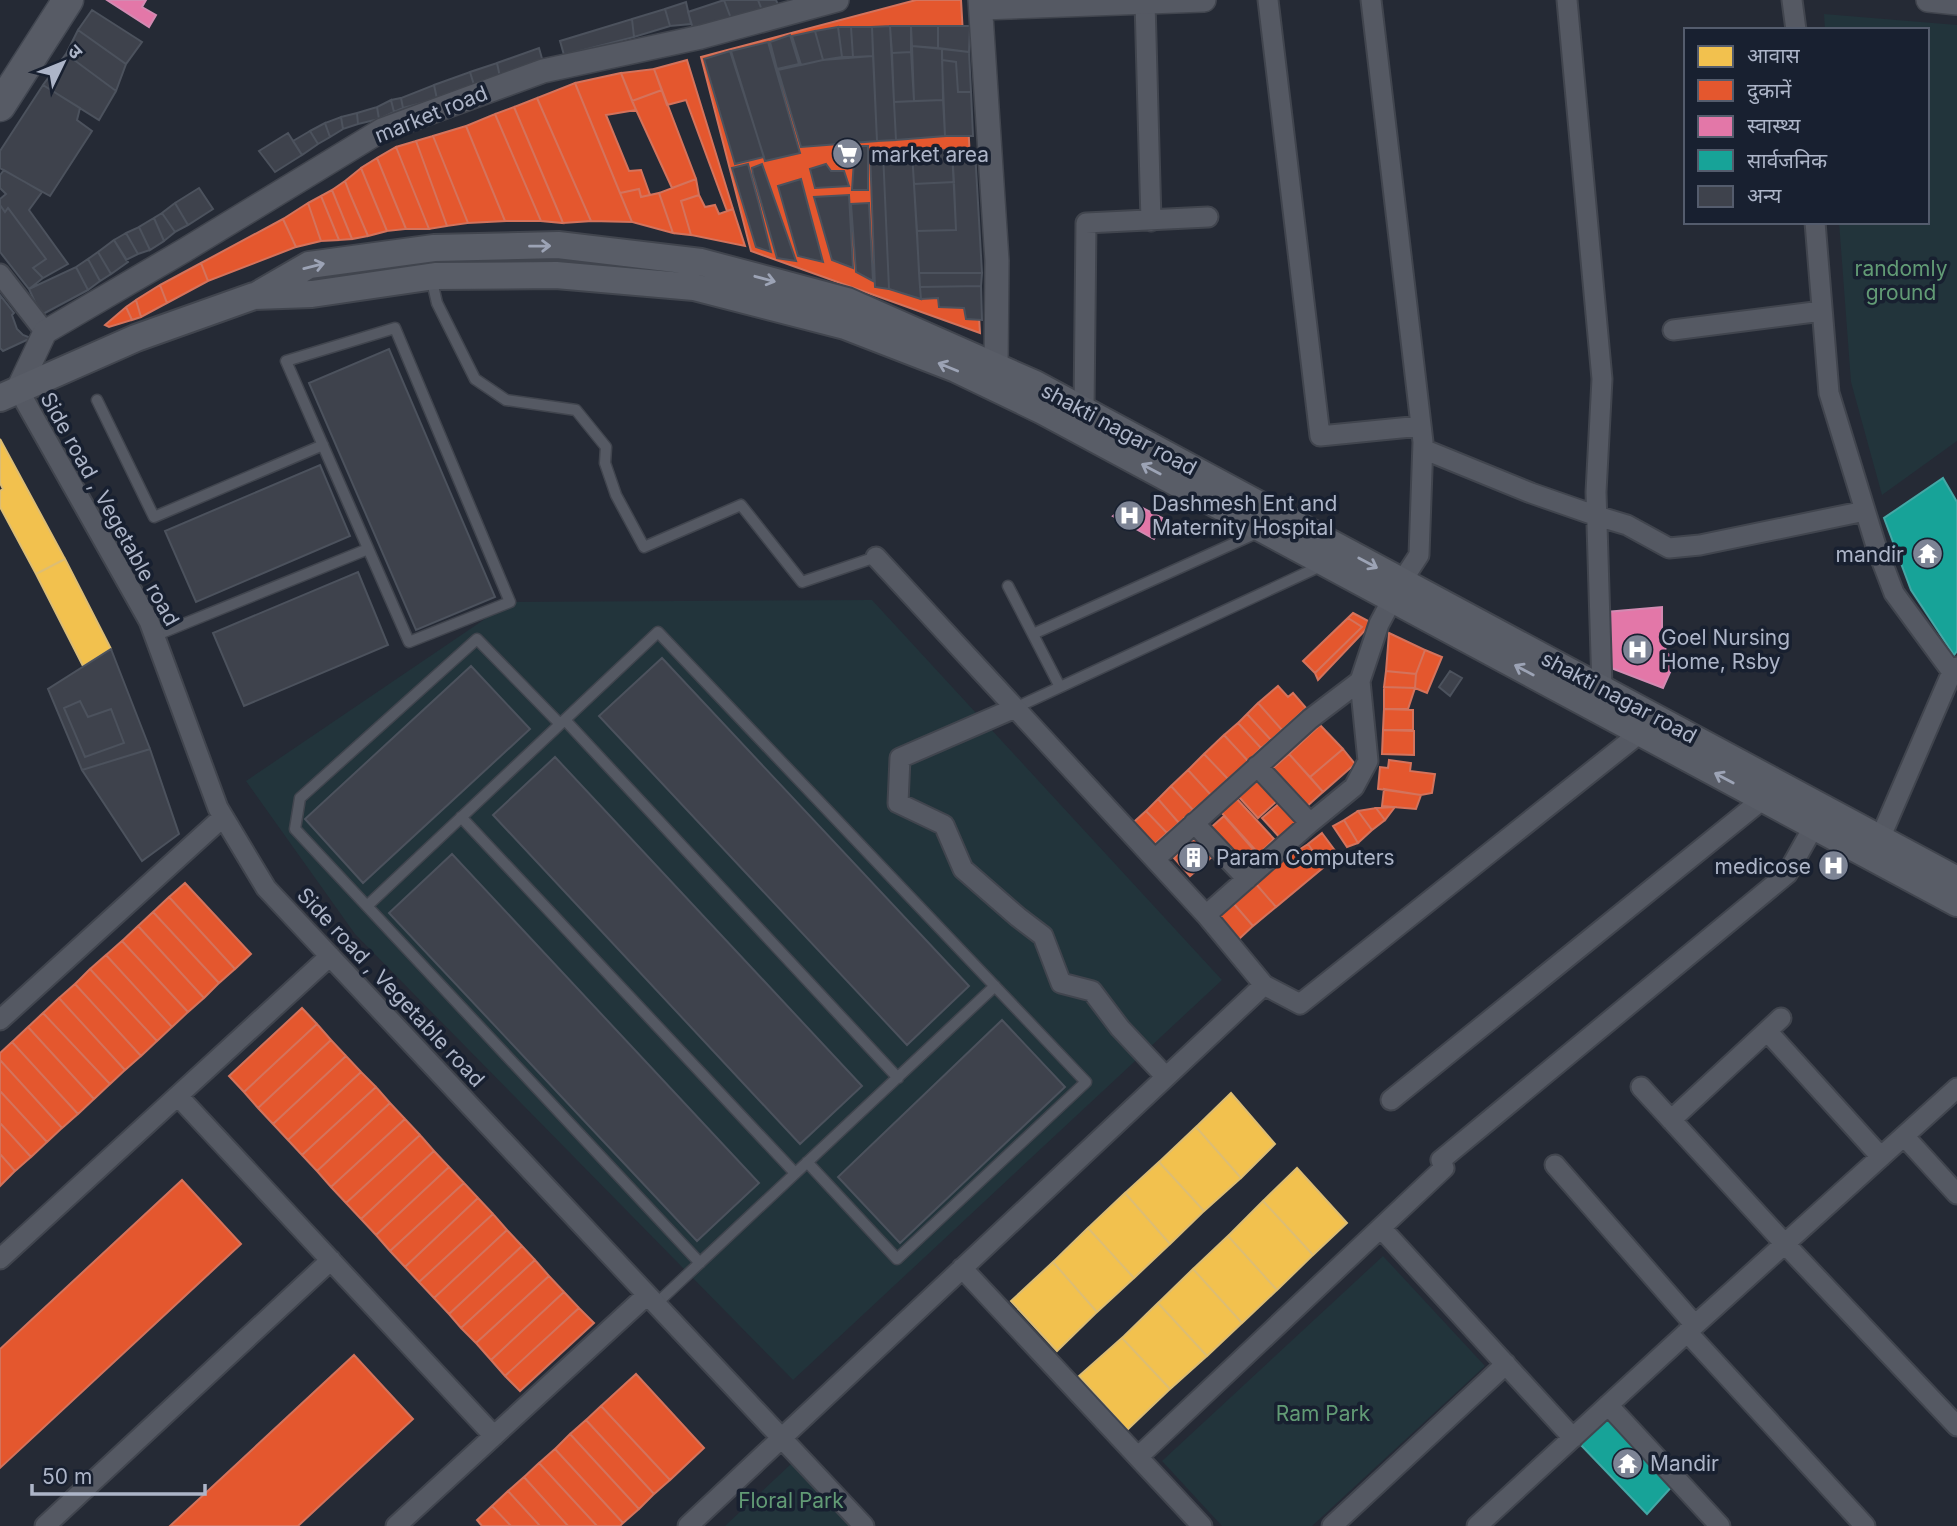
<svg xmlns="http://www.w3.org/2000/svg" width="1957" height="1526" font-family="Inter,'Noto Sans Devanagari',sans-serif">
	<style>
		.green { fill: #22343b }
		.homes { fill: #f2c14e; stroke: #ddbd73; stroke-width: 2 }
		.shops { fill: #e4572e; stroke: #d4735c; stroke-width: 2 }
		.health { fill: #e377a8; stroke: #d38ab2; stroke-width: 2 }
		.public { fill: #17a398; stroke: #44a8a6; stroke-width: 2 }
		.building { fill: #3e424c; stroke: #4c525d; stroke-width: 2 }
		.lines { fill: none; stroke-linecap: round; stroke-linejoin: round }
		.service-casing { stroke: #41454e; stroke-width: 13 }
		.minor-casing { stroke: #41454e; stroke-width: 23 }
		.tertiary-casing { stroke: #41454e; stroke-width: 26 }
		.secondary-casing { stroke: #41454e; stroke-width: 30 }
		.primary-casing { stroke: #424751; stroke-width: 33 }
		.service { stroke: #555963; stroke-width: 10 }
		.minor { stroke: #555963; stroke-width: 19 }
		.tertiary { stroke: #555963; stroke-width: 23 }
		.secondary { stroke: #595d67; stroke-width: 26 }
		.primary { stroke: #575b65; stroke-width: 30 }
		.oneway { stroke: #9ca3b5 }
		.labels { text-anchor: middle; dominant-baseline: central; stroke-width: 7; stroke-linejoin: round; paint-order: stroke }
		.street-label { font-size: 21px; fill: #adb5c8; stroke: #182030 }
		.poi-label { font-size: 21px; fill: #adb5c8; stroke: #182030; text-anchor: start }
		.park-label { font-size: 21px; fill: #629b75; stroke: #182030 }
	</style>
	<rect width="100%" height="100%" fill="#252a35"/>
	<path class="green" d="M1824,14L1957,25V441L1882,495L1851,382L1839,222H1927V30H1825Z
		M872,600L1222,980L793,1380L355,934L246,781L510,602Z
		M1383,1256L1485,1366L1312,1526H1222L1162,1461Z
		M792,1463L851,1526H725Z"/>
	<path class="homes" d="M0,439L65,559L36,574L0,507V491L3,489L0,483Z
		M65,559L111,649L83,666L36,574Z
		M1231,1093L1275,1144L1241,1178L1196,1127Z
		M1196,1127L1241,1178L1204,1211L1159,1162Z
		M1159,1162L1204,1211L1170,1244L1125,1193Z
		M1297,1168L1347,1223L1313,1255L1263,1201Z
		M1125,1193L1170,1244L1134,1278L1088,1228Z
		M1263,1201L1313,1255L1277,1290L1228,1236Z
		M1088,1228L1134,1278L1097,1312L1053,1262Z
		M1228,1236L1277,1290L1242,1323L1193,1269Z
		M1053,1262L1097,1312L1057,1351L1011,1301Z
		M1193,1269L1242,1323L1207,1356L1158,1303Z
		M1158,1303L1207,1356L1170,1389L1122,1338Z
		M1122,1338L1170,1389L1127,1430L1079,1376Z"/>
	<path class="shops" d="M916,0H961L980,333L751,251L701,57Z
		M687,60L733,209L727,211L686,100L667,105L654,69Z
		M654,69L662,90L632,101L621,73Z
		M621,73L636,110L606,115L629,171L641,170L650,195L641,197L639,189L620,193L575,83Z
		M575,83L620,193L632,222L591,221L537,98Z
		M662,90L696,179L672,188L632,101Z
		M537,98L591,221L563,223L514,107Z
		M514,107L561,218L563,223L541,221L495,114Z
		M495,114L541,221H505L466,126Z
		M466,126L505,221L468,223L433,136Z
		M433,136L468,223L447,226L416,141Z
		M416,141L447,226L429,229L396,147Z
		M396,147L429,229H406L377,158Z
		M377,158L406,229L387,231L361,168Z
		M361,168L387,231L368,236L350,194L345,181Z
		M696,179L699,195L681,201L691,235L673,233L659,193Z
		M345,181L350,194L368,236L352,239L332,190Z
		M639,189L641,197L659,193L673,233L632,222L620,193Z
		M332,190L352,239L339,240L321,196Z
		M699,195L705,207L715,205L719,214L733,209L745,246L691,235L681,201Z
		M321,196L323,201L339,240L321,241L308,203Z
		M308,203L321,241L296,247L283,219Z
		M283,219L296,247L208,281L201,263Z
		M201,263L208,281L167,303L160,285Z
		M160,285L167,303L141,317L136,300Z
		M136,300L141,317L132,320L126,307Z
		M126,307L132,320L109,327L105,325Z
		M1353,613L1372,623L1318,680L1315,673L1303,661Z
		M1348,618L1362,627L1315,673L1303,661Z
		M1389,633L1425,650L1416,674L1386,671Z
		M1425,650L1442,657L1427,693L1415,688L1416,674Z
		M1386,671L1416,674L1415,688L1384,687Z
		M1278,686L1288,697L1293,693L1306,708L1282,730L1258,703Z
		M1384,687L1415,688L1408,709H1384Z
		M1258,703L1282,730L1271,740L1247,714Z
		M1384,709L1413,710V730H1383Z
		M1247,714L1271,740L1261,748L1238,723Z
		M1238,723L1261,748L1248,761L1224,735Z
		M1320,725L1343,749L1310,777L1289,754Z
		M1383,730L1414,731V755L1382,754Z
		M1224,735L1248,761L1228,779L1204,754Z
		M1343,749L1355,764L1323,792L1310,777Z
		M1204,754L1228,779L1211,795L1188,770Z
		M1289,754L1323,792L1305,808L1272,769Z
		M1389,760L1411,763L1410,771L1435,774L1432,793L1421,795L1378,789L1380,767L1388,768Z
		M1188,770L1211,795L1193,810L1171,786Z
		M1258,780L1277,801L1258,818L1239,797Z
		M1171,786L1193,810L1179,823L1158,799Z
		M1384,789L1421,795L1416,809L1382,806Z
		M1158,799L1179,823L1167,833L1146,811Z
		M1237,799L1274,839L1259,854L1221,812Z
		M1281,802L1299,822L1281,839L1262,818Z
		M1395,807L1385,820L1376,808Z
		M1376,808L1385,820L1372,830L1358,811Z
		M1146,811L1167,833L1147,851L1126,829Z
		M1358,811L1372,830L1358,843L1344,820Z
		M1224,816L1260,857L1244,872L1208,830Z
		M1344,820L1358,843L1347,847L1333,826Z
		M1322,833L1339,856L1324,867L1308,844Z
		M1196,838L1213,856L1190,876L1174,858Z
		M1308,844L1324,867L1276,907L1256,884L1283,860Z
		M185,883L251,954L235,969L169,897Z
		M1256,884L1276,907L1253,926L1234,904Z
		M169,897L235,969L219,983L153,912Z
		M1234,904L1253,926L1239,939L1220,916Z
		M153,912L219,983L204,998L138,926Z
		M138,926L204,998L188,1012L122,941Z
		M122,941L188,1012L172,1027L106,955Z
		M106,955L172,1027L157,1041L90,969Z
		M90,969L157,1041L141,1056L75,984Z
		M75,984L141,1056L125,1070L59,998Z
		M59,998L125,1070L110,1084L43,1013Z
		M302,1008L317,1024L244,1092L229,1076Z
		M43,1013L110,1084L94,1099L28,1027Z
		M317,1024L331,1040L258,1108L244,1092Z
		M28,1027L94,1099L78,1114L12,1042Z
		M331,1040L346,1056L273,1124L258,1108Z
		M12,1042L78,1114L62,1128L0,1060V1053Z
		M346,1056L361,1072L288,1140L273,1124Z
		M0,1060L62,1128L47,1142L0,1091Z
		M361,1072L376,1087L302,1155L288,1140Z
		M376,1087L390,1103L317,1171L302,1155Z
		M0,1091L47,1142L31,1157L0,1123Z
		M390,1103L405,1119L331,1187L317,1171Z
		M405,1119L420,1135L346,1203L331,1187Z
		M0,1123L31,1157L15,1171L0,1154Z
		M420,1135L434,1151L361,1219L346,1203Z
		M434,1151L449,1167L376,1235L361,1219Z
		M0,1154L15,1171L0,1186Z
		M449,1167L464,1183L390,1251L376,1235Z
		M182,1180L241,1244L0,1468V1349Z
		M464,1183L478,1198L405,1267L390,1251Z
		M478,1198L493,1214L419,1282L405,1267Z
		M493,1214L507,1230L434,1298L419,1282Z
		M507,1230L522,1246L449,1314L434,1298Z
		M522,1246L535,1260L461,1328L449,1314Z
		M535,1260L549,1276L476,1343L461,1328Z
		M549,1276L564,1292L491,1360L476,1343Z
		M564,1292L579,1308L505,1376L491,1360Z
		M579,1308L594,1323L520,1391L505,1376Z
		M354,1355L413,1419L298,1526H170Z
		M636,1374L704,1448L670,1480L601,1406Z
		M601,1406L670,1480L654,1494L586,1420Z
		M586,1420L654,1494L639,1509L570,1434Z
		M570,1434L639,1509L623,1523L555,1449Z
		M555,1449L623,1523L620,1526H597L539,1463Z
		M539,1463L597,1526H568L524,1477Z
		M524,1477L568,1526H540L508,1491Z
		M508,1491L540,1526H511L492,1506Z
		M492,1506L511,1526H482L477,1520Z"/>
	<path class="health" d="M107,0H146L142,7L156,15L149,27Z
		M1131,502L1166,520L1154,539L1113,516Z
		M1662,607V630H1668L1665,652L1676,659L1663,688L1606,666V612Z"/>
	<path class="public" d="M1943,478L1957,502V651L1954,655L1911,590L1884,518Z
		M1612,1415L1675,1483L1647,1514L1579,1443Z"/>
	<path class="building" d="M724,0H758L763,13L732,21Z
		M724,0L732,21L694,32L688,12Z
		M758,0H776L779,7L763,13Z
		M686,2L691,24L670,26L665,9Z
		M665,9L670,26L634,37L632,19Z
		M92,10L142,42L126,64L78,30Z
		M632,19L634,37L564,55L560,41Z
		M890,26L896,140L877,141L872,27Z
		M890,26H911V52L892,53Z
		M911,26H938V48L912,46Z
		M938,26H970L969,52L938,48Z
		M838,27L842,57L823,60L815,31Z
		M838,27H851L853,57H842Z
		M851,27H872L873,56L853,57Z
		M78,30L126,64L116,91L66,54Z
		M815,31L823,60L801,65L792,36Z
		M790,35L799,64L777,69L770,42Z
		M768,42L800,153L765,161L731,51Z
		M912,46L942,49L943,100L914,101Z
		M539,48L543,62L500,77L497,63Z
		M942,49L969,52L971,92H958L956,62L942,60Z
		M730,51L764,157L735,164L704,59Z
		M911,52L914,101L894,102L892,53Z
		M66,54L116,91L99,120L43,85Z
		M873,56L877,141L801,147L778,70L823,60Z
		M942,60L956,62L958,92H971L973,136H945Z
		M497,63L500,77L474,85L470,72Z
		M470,72L474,85L437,99L434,85Z
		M43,85L80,108L77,120L92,131L50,196L0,168V151Z
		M434,85L437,99L403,108L401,98Z
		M401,98L403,108L394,112L391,100Z
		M391,100L394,112L379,119L377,107Z
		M943,100L945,136L896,140L894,102Z
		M377,107L379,119L358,124L357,113Z
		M357,113L358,124L343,129L341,117Z
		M341,117L343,129L330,137L325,123Z
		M325,123L330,137L318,144L310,131Z
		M310,131L318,144L302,155L293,141Z
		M288,133L302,155L275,172L259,151Z
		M855,146H868V190H852Z
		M952,150L954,182L914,184L912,151Z
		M952,150H975L982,273H919L917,231L956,230Z
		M912,151L920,287L921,299L889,289L883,152Z
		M870,152H883L889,289L875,287Z
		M748,164L759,204L771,252L756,247L732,168Z
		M762,164L796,261L777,258L753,174L752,168Z
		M826,164L831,171H844L849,186L815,188L810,169Z
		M4,170L42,192L29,210L68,264L43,278L33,268L46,259L8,208L5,212L0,205V199L6,194L0,188V175Z
		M801,179L806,198L823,262L798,256L778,186Z
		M954,182L956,230L917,231L914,184Z
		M199,188L213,209L188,225L175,203Z
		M849,195L853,268L832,260L814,197Z
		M175,203L188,225L175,232L162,213Z
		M869,203L873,281L856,272L851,204Z
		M0,205L5,212L8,208L46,259L33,268L43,278L29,289L0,252Z
		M162,213L175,232L164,241L154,218Z
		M154,218L164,241L150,250L139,227Z
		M139,227L150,250L138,254L126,233Z
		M126,233L138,254L126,260L114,240Z
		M114,240L128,262L111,274L98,252Z
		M98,252L111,274L100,281L88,259Z
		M88,259L100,281L88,290L76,267Z
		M76,267L88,290L41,315L29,289Z
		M919,273H982L981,286L920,287Z
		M981,286L982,320L966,319L964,308L939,307L938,298L921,299L920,287Z
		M0,295L14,313L12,315L17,329L23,335L31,338L3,351L0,348Z
		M389,349L495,597L416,630L309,383Z
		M320,465L350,536L196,602L165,531Z
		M358,572L388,645L244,706L213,633Z
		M111,649L150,749L82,770L48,689Z
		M662,658L969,986L907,1045L599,716Z
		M471,666L530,729L363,883L305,819Z
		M1450,671L1462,678L1450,696L1439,687Z
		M80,701L88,717L111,709L124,743L85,757L64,708Z
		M150,749L179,834L142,861L82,770Z
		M555,757L862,1086L800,1144L493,815Z
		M452,854L759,1183L697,1241L389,913Z
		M1002,1020L1065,1087L900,1243L838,1177Z"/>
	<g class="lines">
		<defs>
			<path id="service" d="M431,277L437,303L475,379L506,400L576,410L606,447L605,463L616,495L644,547L741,505L802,582L876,557
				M395,328L510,602L409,642L286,361Z
				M97,400L154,517L323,445
				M1008,586L1060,687
				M1033,634L1259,532
				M154,636L368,549
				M1015,708L1323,565
				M565,720L898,1078
				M560,724L477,639L300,798L295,829L700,1263
				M461,817L795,1173
				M367,906L658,632L1086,1082L897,1259L807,1162
				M656,1304L995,986"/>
			<path id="minor" d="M1268,0L1320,436L1421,426
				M1567,0L1602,379L1596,492L1602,688
				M1792,0L1796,30
				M1145,2L1151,221
				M1815,222L1829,393L1876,546L1894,593L1952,672
				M0,274L45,332
				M1673,330L1822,311
				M18,389L149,621L218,808L266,888L864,1526
				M1084,410L1086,223L1208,217
				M1423,449L1531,493L1597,516L1627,525L1669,548L1700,545L1865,511
				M876,557L1206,915L1264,985L1300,1004L1640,733
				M1015,708L900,758L898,803L944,825L963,869L1018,917L1043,936L1061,983L1092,991L1120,1028L1166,1077
				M1257,766L1310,823
				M1194,823L1247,879
				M1875,850L1952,672L1957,667
				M1155,859L1310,719L1360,681
				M1206,915L1310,823L1354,787L1368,761L1360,681L1379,624L1402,581L1419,555L1423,442L1371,0
				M0,1020L223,817
				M1767,1031L1881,1157
				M1641,1087L1785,1244L1957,1426
				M178,1096L494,1436
				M1391,1100L1763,799
				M1671,1120L1781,1018
				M1904,1136L1957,1194
				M1555,1165L1695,1325
				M1381,1228L1573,1438
				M0,1259L330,956
				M962,1268L1202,1526
				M1687,1332L1865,1526
				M1608,1405L1720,1526
				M1138,1457L1444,1168L1441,1160L1787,874L1814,826
				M45,1526L331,1260
				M396,1526L647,1295
				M688,1526L1264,985
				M1332,1526L1506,1364
				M1477,1526L1695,1325L1957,1088"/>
			<path id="tertiary" d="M980,0L997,261L996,367L993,384
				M1928,0L1957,3
				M981,8L1204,0
				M18,389L45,332L185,250L382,130L543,71L701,37L837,0"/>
			<path id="secondary" d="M259,294L309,265L434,248L558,245L701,262L847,301L1035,384L1957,880
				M0,398L136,338L254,296L312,294L435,276L556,275L694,287L845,326L956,369L1043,411L1957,903"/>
			<path id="primary" d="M0,106L68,0"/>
		</defs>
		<use href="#service" class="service-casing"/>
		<use href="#minor" class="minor-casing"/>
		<use href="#tertiary" class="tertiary-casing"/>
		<use href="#secondary" class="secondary-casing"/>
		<use href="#primary" class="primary-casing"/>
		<use href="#service" class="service"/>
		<use href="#minor" class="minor"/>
		<use href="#tertiary" class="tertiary"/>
		<use href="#secondary" class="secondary"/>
		<use href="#primary" class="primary"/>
	</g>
	<defs><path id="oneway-shaft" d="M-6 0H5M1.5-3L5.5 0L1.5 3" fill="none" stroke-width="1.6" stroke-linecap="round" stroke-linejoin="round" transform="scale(1.75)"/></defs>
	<g class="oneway">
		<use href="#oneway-shaft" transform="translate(540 246) rotate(-1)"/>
		<use href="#oneway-shaft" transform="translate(314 266) rotate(-14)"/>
		<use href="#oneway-shaft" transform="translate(765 279) rotate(15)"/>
		<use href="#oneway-shaft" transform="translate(948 367) rotate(-158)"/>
		<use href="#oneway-shaft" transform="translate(1151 469) rotate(-152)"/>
		<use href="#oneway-shaft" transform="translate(1368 563) rotate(28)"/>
		<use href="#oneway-shaft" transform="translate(1524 670) rotate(-152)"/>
		<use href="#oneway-shaft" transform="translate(1724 778) rotate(-152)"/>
	</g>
	<defs>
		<symbol id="supermarket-disc" viewBox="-11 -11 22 22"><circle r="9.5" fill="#7d8495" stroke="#182030"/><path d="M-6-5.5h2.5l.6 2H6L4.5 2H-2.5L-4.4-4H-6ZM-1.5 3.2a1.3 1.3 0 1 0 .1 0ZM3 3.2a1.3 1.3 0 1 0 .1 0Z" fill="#fff"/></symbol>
		<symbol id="hospital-disc" viewBox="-11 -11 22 22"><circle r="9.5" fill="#7d8495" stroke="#182030"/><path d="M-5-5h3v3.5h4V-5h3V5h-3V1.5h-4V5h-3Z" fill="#fff"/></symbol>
		<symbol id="temple-disc" viewBox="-11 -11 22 22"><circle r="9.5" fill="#7d8495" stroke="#182030"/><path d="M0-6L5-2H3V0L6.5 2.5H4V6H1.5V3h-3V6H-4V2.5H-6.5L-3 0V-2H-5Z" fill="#fff"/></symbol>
		<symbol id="building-disc" viewBox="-11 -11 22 22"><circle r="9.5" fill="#7d8495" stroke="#182030"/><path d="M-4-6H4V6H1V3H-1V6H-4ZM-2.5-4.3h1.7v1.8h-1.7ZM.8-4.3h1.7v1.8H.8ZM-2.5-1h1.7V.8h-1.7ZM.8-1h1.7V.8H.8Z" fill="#fff"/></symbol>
	</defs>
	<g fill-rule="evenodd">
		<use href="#supermarket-disc" x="830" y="136" width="35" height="35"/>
		<use href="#hospital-disc" x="1112" y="498" width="35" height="35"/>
		<use href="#temple-disc" x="1910" y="536" width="35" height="35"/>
		<use href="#hospital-disc" x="1620" y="632" width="35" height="35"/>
		<use href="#building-disc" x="1176" y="840" width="35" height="35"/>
		<use href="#hospital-disc" x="1816" y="848" width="35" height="35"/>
		<use href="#temple-disc" x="1610" y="1446" width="35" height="35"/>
	</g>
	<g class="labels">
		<g class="street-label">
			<text transform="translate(431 114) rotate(-22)">market road</text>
			<text transform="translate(1119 429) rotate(28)">shakti nagar road</text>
			<text transform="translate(110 509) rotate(61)">Side road , Vegetable road</text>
			<text transform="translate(1619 697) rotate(28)">shakti nagar road</text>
			<text transform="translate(391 987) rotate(47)">Side road , Vegetable road</text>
		</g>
		<g class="poi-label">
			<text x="871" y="154">market area</text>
			<text x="1152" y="503">Dashmesh Ent and<tspan x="1152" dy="24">Maternity Hospital</tspan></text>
			<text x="1904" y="554" text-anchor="end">mandir</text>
			<text x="1661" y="637">Goel Nursing<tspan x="1661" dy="24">Home, Rsby</tspan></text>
			<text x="1216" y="857">Param Computers</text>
			<text x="1811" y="866" text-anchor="end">medicose</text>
			<text x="1650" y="1463">Mandir</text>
		</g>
		<g class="park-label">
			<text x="1901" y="268">randomly<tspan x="1901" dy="24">ground</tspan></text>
			<text x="1323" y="1413">Ram Park</text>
			<text x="791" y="1500">Floral Park</text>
		</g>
	</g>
	<rect x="1684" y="28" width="245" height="196" fill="#182030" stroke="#545c6d" stroke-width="2"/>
	<rect x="1698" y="46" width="35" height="21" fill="#f2c14e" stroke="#545c6d" stroke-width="2"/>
	<text x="1747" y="63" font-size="21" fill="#adb5c8">आवास</text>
	<rect x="1698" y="80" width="35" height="21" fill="#e4572e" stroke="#545c6d" stroke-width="2"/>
	<text x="1747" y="98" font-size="21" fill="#adb5c8">दुकानें</text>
	<rect x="1698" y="116" width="35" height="21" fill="#e377a8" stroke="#545c6d" stroke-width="2"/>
	<text x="1747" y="133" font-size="21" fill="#adb5c8">स्वास्थ्य</text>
	<rect x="1698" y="150" width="35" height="21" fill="#17a398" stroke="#545c6d" stroke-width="2"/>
	<text x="1747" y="168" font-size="21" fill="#adb5c8">सार्वजनिक</text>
	<rect x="1698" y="186" width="35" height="21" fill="#3e424c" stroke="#545c6d" stroke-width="2"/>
	<text x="1747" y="203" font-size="21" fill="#adb5c8">अन्य</text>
	<g transform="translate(63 63) rotate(47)" stroke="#182030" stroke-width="5" paint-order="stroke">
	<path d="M0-5L12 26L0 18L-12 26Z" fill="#adb5c8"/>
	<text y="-10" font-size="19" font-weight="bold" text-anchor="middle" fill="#adb5c8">उ</text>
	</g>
	<path d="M32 1484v10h173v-10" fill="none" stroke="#adb5c8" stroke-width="3.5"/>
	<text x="42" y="1484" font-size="21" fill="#adb5c8" stroke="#182030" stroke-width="5" paint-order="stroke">50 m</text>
</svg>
